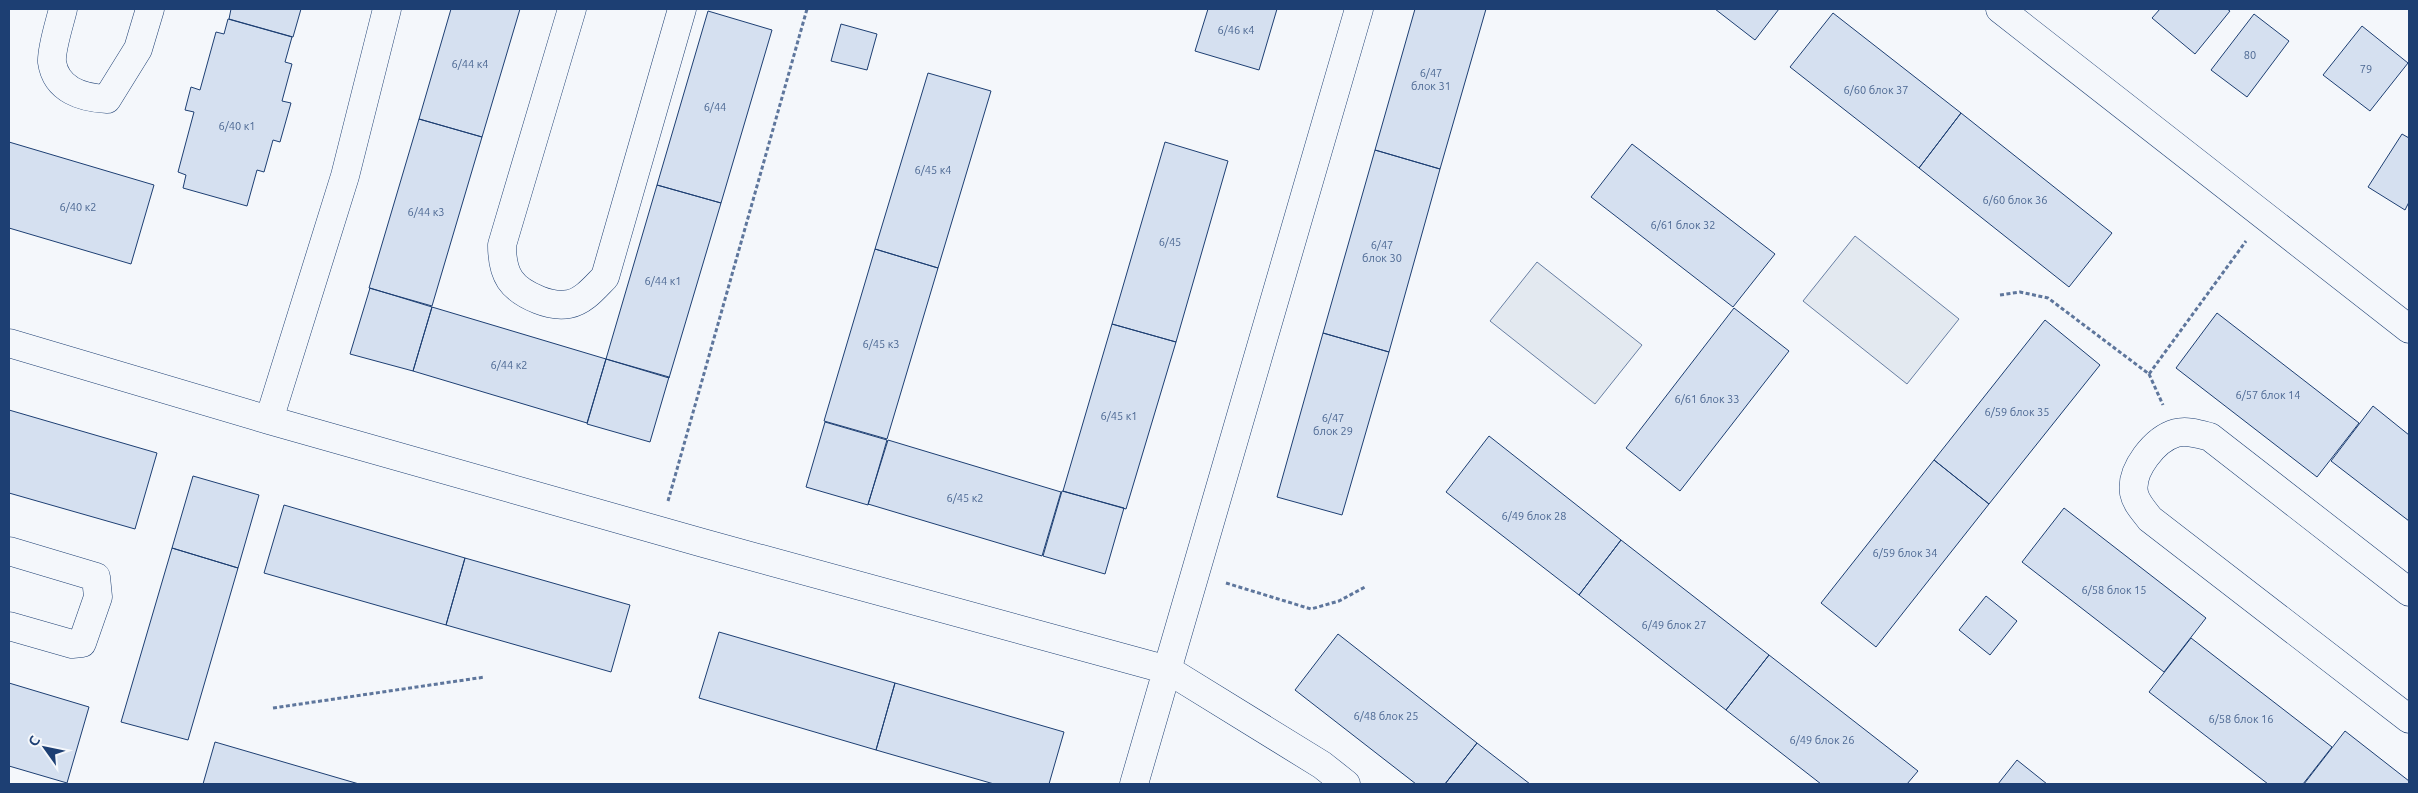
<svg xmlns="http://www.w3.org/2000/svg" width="2418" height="793" font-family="Ubuntu,sans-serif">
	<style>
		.green { fill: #e3e9f0; stroke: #687fa3 }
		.building { fill: #d5e0f0; stroke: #1d3f73 }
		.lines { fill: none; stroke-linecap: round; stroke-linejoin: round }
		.minor-casing { stroke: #1d3f73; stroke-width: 29 }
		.path { stroke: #5e769c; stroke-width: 3; stroke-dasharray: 4 2.5; stroke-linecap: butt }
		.minor { stroke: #f4f7fb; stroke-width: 28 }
		.labels { text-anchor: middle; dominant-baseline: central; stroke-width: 4; stroke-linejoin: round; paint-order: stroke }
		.number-label { font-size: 11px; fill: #4b6792 }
	</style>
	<rect width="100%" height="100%" fill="#f4f7fb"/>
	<path class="green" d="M1855,236L1959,319L1907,384L1803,301Z
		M1537,262L1642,345L1595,404L1490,321Z"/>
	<path class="building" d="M231,9H301L293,37L229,19Z
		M451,9H520L482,137L419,119Z
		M1208,9H1277L1259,70L1195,51Z
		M1415,9H1486L1440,169L1375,150Z
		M1715,9H1779L1755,40Z
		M2160,9H2227L2230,11L2195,54L2152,18Z
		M708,11L772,30L721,203L657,185Z
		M1833,13L1961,113L1919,168L1790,67Z
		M2254,14L2289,41L2247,97L2211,70Z
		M228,19L292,37L285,62L292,64L282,101L291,103L280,142L273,140L264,172L257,170L247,206L183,188L186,175L178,172L194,112L185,110L191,87L200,90L216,32L224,34Z
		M841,24L877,34L867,70L831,61Z
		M2362,26L2408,63L2370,111L2323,75Z
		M928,73L991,91L938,268L875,249Z
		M1961,113L2112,233L2069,287L1919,168Z
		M419,119L482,137L432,306L369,288Z
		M2402,134L2409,138V202L2405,210L2368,187Z
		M9,142L154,185L131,264L9,228Z
		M1165,142L1228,161L1176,342L1112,324Z
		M1632,144L1775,254L1733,307L1591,197Z
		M1375,150L1440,169L1389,352L1323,333Z
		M657,185L721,203L669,378L606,359Z
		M875,249L938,268L887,439L824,421Z
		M370,288L432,307L413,371L350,354Z
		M432,307L606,359L587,423L413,371Z
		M1734,308L1789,351L1680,491L1626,448Z
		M2217,313L2359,423L2317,477L2176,368Z
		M2045,320L2100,365L1989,504L1934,460Z
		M1112,324L1176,342L1126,509L1063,491Z
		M1323,333L1389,352L1342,515L1277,497Z
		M606,359L669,377L650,442L587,424Z
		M2373,406L2409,435V521L2331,461Z
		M9,410L157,453L135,529L9,493Z
		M825,422L887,440L868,505L806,487Z
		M1489,436L1621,540L1579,595L1446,492Z
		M888,440L1061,492L1042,556L868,504Z
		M1934,460L1989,504L1876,647L1821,603Z
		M193,476L259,495L238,568L172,548Z
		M1062,491L1124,508L1105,574L1043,556Z
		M284,505L465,558L446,625L264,573Z
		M2064,508L2206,618L2164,672L2022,562Z
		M1621,540L1769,655L1726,710L1579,595Z
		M172,548L238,568L188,740L121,722Z
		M465,558L630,605L611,672L446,625Z
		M1986,596L2017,621L1990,655L1959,630Z
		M719,632L895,683L876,750L699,698Z
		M1338,634L1477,743L1445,784H1416L1295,690Z
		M2191,638L2332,747L2303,784H2268L2149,692Z
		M1769,655L1918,771L1907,784H1821L1726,710Z
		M9,683L89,707L67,783L9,766Z
		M895,683L1064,732L1049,784H994L876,750Z
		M2345,731L2409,781V784H2304Z
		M215,742L359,784H203Z
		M1477,743L1530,784H1445Z
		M2017,760L2047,784H1998Z"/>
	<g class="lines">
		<defs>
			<path id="minor" d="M63,9C60,22 51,49 52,62C56,90 83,98 107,99L138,49L150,9
				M572,9L502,245C502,275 511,289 539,300C549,304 558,306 569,304C584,301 595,287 605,277L682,9
				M2000,9L2409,329
				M9,343L269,420L703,543L1168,670L1322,765L1346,784
				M269,420L345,176L387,9
				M9,551L96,577L98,597L82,643L72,644L9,626
				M2409,592L2210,437C2199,434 2187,430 2176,433C2155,439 2130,470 2134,493C2136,503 2144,511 2150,519L2409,719
				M1134,784L1359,9"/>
		</defs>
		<use href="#minor" class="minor-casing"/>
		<path class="path" d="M2000,295L2020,292L2048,298L2149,374L2246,241
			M2149,374L2163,405
			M668,501L807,9
			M1226,583L1311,609L1339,601L1365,587
			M273,708L485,677"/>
		<use href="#minor" class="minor"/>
	</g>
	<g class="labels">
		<g class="number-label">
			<text x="1236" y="30">6/46 к4</text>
			<text x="2250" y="55">80</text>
			<text x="470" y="64">6/44 к4</text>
			<text x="2366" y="69">79</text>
			<text x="1431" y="73">6/47<tspan x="1431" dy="13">блок 31</tspan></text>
			<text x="1876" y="90">6/60 блок 37</text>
			<text x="715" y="107">6/44</text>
			<text x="237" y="126">6/40 к1</text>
			<text x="933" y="170">6/45 к4</text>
			<text x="2015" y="200">6/60 блок 36</text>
			<text x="78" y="207">6/40 к2</text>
			<text x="426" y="212">6/44 к3</text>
			<text x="1683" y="225">6/61 блок 32</text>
			<text x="1170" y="242">6/45</text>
			<text x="1382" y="245">6/47<tspan x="1382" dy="13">блок 30</tspan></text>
			<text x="663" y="281">6/44 к1</text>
			<text x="881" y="344">6/45 к3</text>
			<text x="509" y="365">6/44 к2</text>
			<text x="2268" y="395">6/57 блок 14</text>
			<text x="1707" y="399">6/61 блок 33</text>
			<text x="2017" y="412">6/59 блок 35</text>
			<text x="1119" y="416">6/45 к1</text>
			<text x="1333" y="418">6/47<tspan x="1333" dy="13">блок 29</tspan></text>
			<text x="965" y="498">6/45 к2</text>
			<text x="1534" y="516">6/49 блок 28</text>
			<text x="1905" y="553">6/59 блок 34</text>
			<text x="2114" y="590">6/58 блок 15</text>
			<text x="1674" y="625">6/49 блок 27</text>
			<text x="1386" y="716">6/48 блок 25</text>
			<text x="2241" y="719">6/58 блок 16</text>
			<text x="1822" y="740">6/49 блок 26</text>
		</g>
	</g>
	<rect width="2418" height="793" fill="none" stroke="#1d3f73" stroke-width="20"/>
	<g transform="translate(45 748) rotate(303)" stroke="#f4f7fb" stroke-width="4" paint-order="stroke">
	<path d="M0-4L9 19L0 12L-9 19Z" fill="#1d3f73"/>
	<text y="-8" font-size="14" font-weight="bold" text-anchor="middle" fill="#1d3f73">С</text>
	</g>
</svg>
